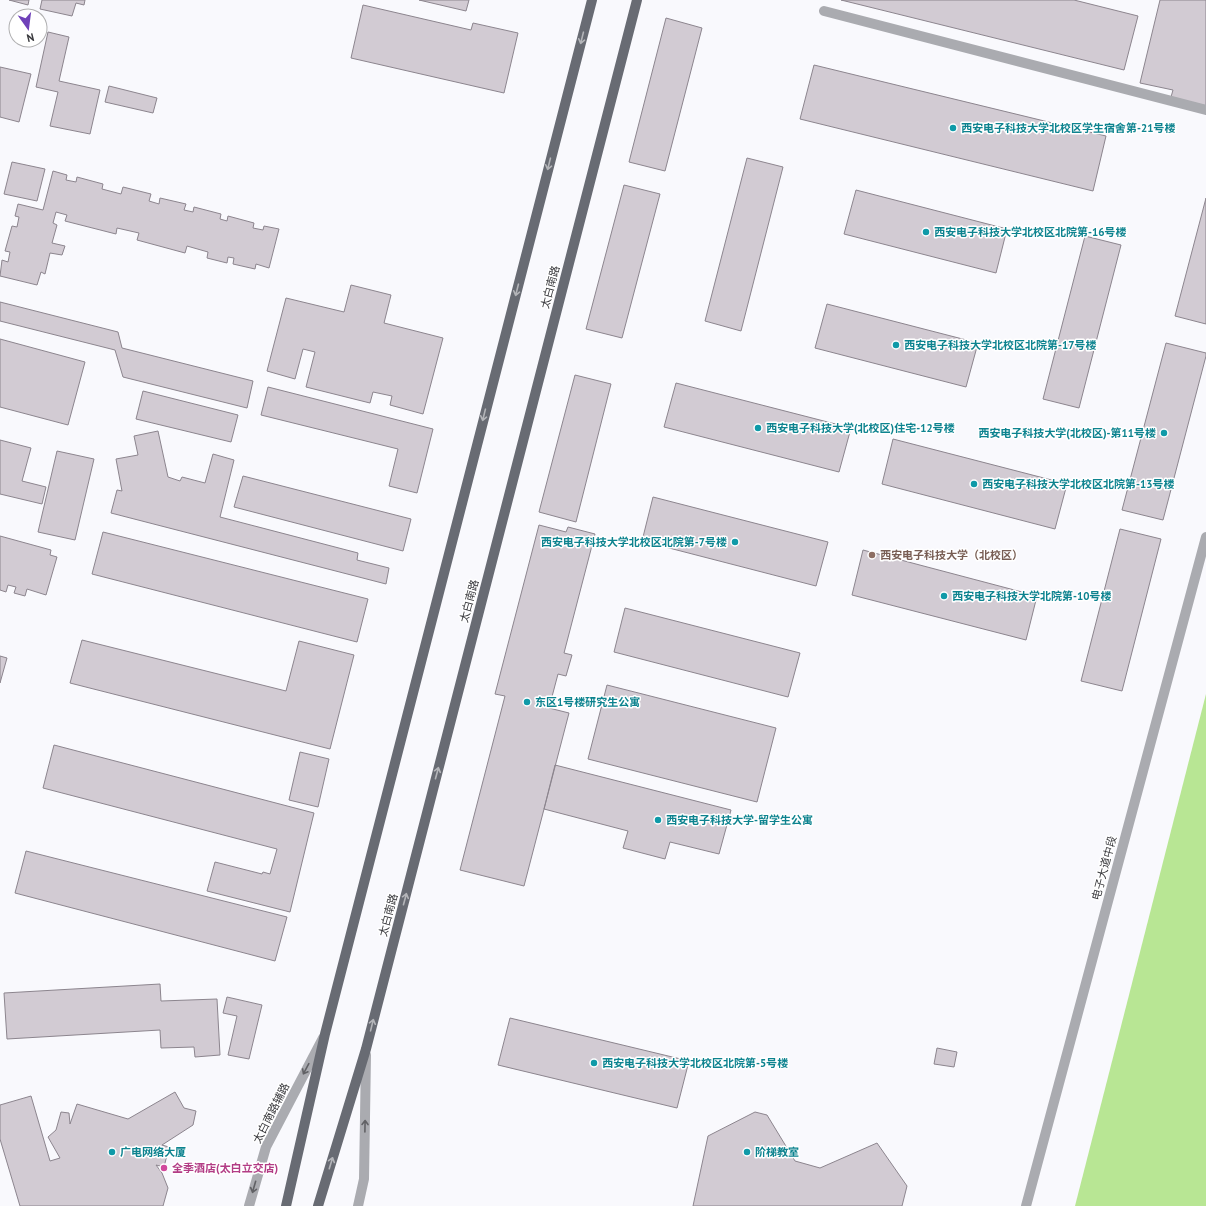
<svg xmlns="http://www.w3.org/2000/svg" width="1206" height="1206" font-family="'PT Sans','Noto Sans SC',sans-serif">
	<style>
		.green { fill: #b8e694 }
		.building { fill: #d2cbd3; stroke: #8c858e }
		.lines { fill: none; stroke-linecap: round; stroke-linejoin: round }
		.minor { stroke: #aaabb0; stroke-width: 10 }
		.primary { stroke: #686b73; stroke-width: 10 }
		.oneway { stroke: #b4b5b9 }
		.oneway2 { stroke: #616165 }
		.culture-dot { fill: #0f9aa8; stroke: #fff; stroke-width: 1.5 }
		.education-dot { fill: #8d6e63; stroke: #fff; stroke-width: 1.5 }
		.hotel-dot { fill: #d1479c; stroke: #fff; stroke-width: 1.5 }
		.labels { text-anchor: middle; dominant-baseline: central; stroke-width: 3; stroke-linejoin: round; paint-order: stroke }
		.culture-label { font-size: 11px; font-weight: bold; fill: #0d838f; stroke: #fff; text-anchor: start }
		.street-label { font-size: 11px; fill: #39393d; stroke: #fff }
		.education-label { font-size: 11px; font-weight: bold; fill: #785e54; stroke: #fff; text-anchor: start }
		.hotel-label { font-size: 11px; font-weight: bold; fill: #b23c85; stroke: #fff; text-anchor: start }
	</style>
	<rect width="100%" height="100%" fill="#f9f9fd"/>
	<path class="green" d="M1206,694V1206H1075Z"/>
	<path class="building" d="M9,0H29L28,5Z
		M42,0H85L84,5L76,3L72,16L40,9Z
		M419,0H469L466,11Z
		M841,0H1074L1138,16L1124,70Z
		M1160,0H1206V106L1171,97L1173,90L1140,83Z
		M363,5L471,30L473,23L518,33L504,93L351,58Z
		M666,18L702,28L665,171L629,162Z
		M48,32L69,37L59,81L100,90L90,134L50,126L58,92L36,87Z
		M814,65L1106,136L1093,191L800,119Z
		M0,67L31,74L19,122L0,117Z
		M109,86L157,98L153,113L105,102Z
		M747,158L783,167L741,331L705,321Z
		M12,162L45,169L37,201L4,194Z
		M53,171L67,175L66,180L76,182L77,177L103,184L102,189L121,194L123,187L151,194L149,201L159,204L160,198L186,204L184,210L193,212L194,207L221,214L220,219L227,221L228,216L254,223L253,228L263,230L264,226L279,229L269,268L256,264L255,269L233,264L234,258L228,257L227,263L207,258L208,252L187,246L185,253L137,240L139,233L117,228L116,234L65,221L67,215L56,212L53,223L57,225L52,243L65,246L62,255L50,253L45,274L41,272L37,285L0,276L2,260L8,262L10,252L5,251L12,226L17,227L19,217L15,216L18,204L43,210Z
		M624,185L660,194L622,338L586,329Z
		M856,190L1007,229L996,273L844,234Z
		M1206,198V324L1175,316Z
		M1085,236L1121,245L1079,408L1043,399Z
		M351,285L391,295L384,323L443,338L423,414L390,405L392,396L373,392L370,403L306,387L315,352L303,349L295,379L267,371L286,298L344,312Z
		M0,302L118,332L122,348L253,381L247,408L123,377L115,350L0,321Z
		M827,304L978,343L966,387L815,348Z
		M0,339L85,362L68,425L0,407Z
		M1166,343L1206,353V356L1163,520L1122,510Z
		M575,375L611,384L576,522L539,512Z
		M676,383L851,428L839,472L664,427Z
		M268,387L433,429L417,493L389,486L398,449L261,415Z
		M143,391L238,415L231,442L136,419Z
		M158,431L168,477L180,481L182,477L205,483L213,454L234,460L220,517L358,553L357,560L389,568L386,584L111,513L117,490L122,491L116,459L138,455L134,436Z
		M893,439L1067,484L1055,529L882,484Z
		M0,440L31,448L22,481L46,487L42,504L0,494Z
		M57,451L94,459L75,540L38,532Z
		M243,476L411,519L403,551L234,507Z
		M653,497L828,542L816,586L642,541Z
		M539,525L566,532L568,527L595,534L564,653L572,655L566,676L558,674L549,708L569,713L524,886L460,870L505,696L495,694Z
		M1120,529L1161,539L1122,691L1081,681Z
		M103,532L368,599L357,642L92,574Z
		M0,536L51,550L50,555L57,557L46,595L27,589L25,596L14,593L16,587L8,585L6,592L0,590Z
		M863,550L1037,596L1026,640L852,595Z
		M625,608L800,653L788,697L614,652Z
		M82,640L286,691L299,641L354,655L330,749L70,683Z
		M0,656L7,658L0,683Z
		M607,685L776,728L757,802L588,759Z
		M54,745L314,813L290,912L207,891L215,862L262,874L263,872L270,874L277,849L43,788Z
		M300,752L329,759L318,807L289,800Z
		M555,765L731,810L719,854L670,842L665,859L623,848L628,831L544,809Z
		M26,851L287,917L275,961L15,893Z
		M160,984L161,1001L217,999L220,1055L195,1057L194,1047L161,1048L160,1030L7,1039L4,993Z
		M227,997L262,1005L249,1059L228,1055L237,1016L223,1013Z
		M510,1018L689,1061L677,1108L498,1065Z
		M937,1048L957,1052L954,1067L934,1064Z
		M175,1092L184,1108L196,1111L193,1125L162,1145L169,1147L164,1167L156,1165L162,1173L168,1188L163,1206H20L0,1139V1105L31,1096L50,1161L60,1158L48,1137L56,1130L61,1112L69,1113L70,1124L77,1104L128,1119Z
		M755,1112L767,1115L795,1161L820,1168L877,1143L907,1186L902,1206H693L708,1136Z"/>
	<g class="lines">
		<path class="minor" d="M824,11L1206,110
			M249,1206L266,1147L323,1038
			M358,1206L364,1179L366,1055
			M1026,1206L1206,537"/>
		<path class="primary" d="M286,1206L325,1034L592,0
			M318,1206L366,1049L637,0"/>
	</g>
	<defs><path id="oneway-shaft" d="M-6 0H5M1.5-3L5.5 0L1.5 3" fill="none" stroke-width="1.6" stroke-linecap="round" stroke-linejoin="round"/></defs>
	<g class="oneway">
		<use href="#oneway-shaft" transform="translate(582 38) rotate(104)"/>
		<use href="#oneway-shaft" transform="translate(549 164) rotate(104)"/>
		<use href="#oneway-shaft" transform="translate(517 290) rotate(104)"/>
		<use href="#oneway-shaft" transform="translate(484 415) rotate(104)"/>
		<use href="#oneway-shaft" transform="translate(437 773) rotate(-75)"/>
		<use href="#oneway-shaft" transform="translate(405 899) rotate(-75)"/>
		<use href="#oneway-shaft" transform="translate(372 1025) rotate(-76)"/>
		<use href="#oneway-shaft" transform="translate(331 1163) rotate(-73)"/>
	</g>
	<g class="oneway2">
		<use href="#oneway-shaft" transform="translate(306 1069) rotate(118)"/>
		<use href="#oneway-shaft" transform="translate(365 1126) rotate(-89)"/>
		<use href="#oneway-shaft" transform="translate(254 1187) rotate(106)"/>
	</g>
	<g class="culture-dot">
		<circle cx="953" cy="128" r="4"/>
		<circle cx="926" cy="232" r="4"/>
		<circle cx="896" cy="345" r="4"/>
		<circle cx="758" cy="428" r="4"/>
		<circle cx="1164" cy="433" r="4"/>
		<circle cx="974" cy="484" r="4"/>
		<circle cx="735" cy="542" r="4"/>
		<circle cx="944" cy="596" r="4"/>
		<circle cx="527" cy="702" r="4"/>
		<circle cx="658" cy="820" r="4"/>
		<circle cx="594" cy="1063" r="4"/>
		<circle cx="112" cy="1152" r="4"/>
		<circle cx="747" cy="1152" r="4"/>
	</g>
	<circle class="education-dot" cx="872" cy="555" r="4"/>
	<circle class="hotel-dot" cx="164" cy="1168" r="4"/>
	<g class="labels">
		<g class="culture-label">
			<text x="961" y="128">西安电子科技大学北校区学生宿舍第-21号楼</text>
			<text x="934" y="232">西安电子科技大学北校区北院第-16号楼</text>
			<text x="904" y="345">西安电子科技大学北校区北院第-17号楼</text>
			<text x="766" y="428">西安电子科技大学(北校区)住宅-12号楼</text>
			<text x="1156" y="433" text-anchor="end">西安电子科技大学(北校区)-第11号楼</text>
			<text x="982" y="484">西安电子科技大学北校区北院第-13号楼</text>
			<text x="727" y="542" text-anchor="end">西安电子科技大学北校区北院第-7号楼</text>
			<text x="952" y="596">西安电子科技大学北院第-10号楼</text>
			<text x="535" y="702">东区1号楼研究生公寓</text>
			<text x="666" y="820">西安电子科技大学-留学生公寓</text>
			<text x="602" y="1063">西安电子科技大学北校区北院第-5号楼</text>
			<text x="120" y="1152">广电网络大厦</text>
			<text x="755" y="1152">阶梯教室</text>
		</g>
		<g class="street-label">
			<text transform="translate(550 287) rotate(-75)">太白南路</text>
			<text transform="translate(469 601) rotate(-75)">太白南路</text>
			<text transform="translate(1104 868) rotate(-75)">电子大道中段</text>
			<text transform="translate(388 915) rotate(-75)">太白南路</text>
			<text transform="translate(271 1113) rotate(-63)">太白南路辅路</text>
		</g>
		<g class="education-label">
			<text x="880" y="555">西安电子科技大学（北校区）</text>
		</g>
		<g class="hotel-label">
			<text x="172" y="1168">全季酒店(太白立交店)</text>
		</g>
	</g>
	<g transform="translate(28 28) rotate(166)"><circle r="19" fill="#ffffff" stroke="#b0b0b1"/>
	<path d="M0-3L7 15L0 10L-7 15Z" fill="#6f41b9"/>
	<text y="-6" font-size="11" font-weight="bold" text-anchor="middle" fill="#39393d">N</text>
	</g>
</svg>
